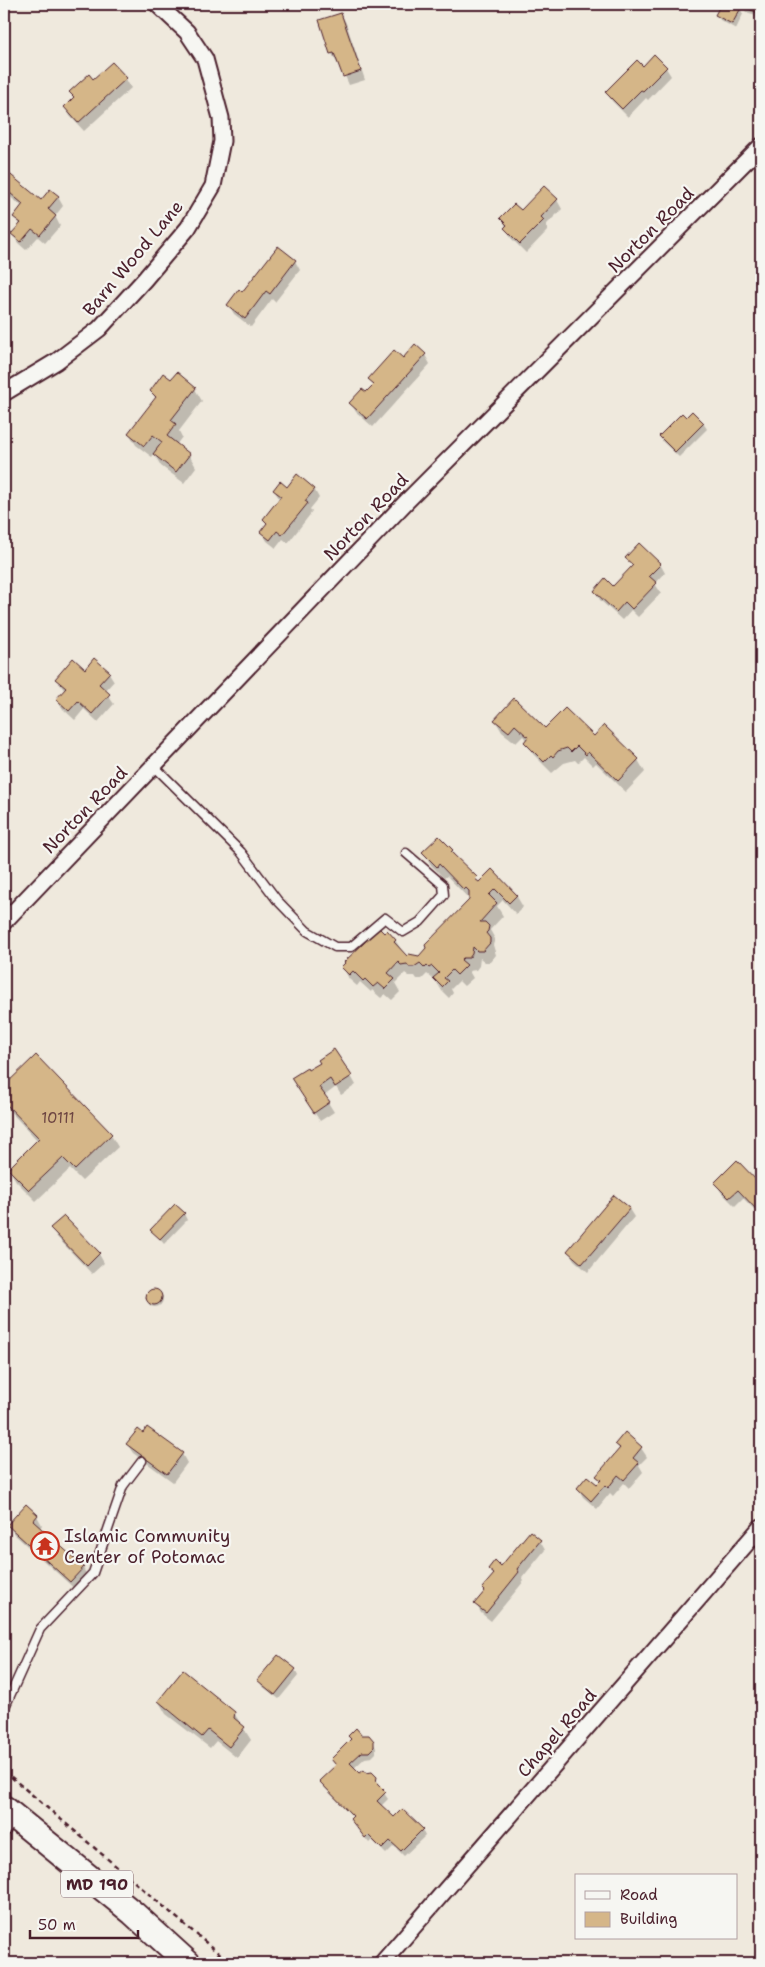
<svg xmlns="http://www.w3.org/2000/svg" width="765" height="1967" font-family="'Shantell Sans',sans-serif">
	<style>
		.shadow { fill: #0003 }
		.building { fill: #d5b688; stroke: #4a1f2b }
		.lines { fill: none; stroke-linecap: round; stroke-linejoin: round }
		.lane-casing { stroke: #4a1f2b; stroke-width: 11 }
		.street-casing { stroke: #4a1f2b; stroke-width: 19 }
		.primary-casing { stroke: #4a1f2b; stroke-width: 28 }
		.path { stroke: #4a1f2b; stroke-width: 2.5; stroke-dasharray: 5 4; stroke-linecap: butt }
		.lane { stroke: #f6f6f2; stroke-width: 8 }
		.street { stroke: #f6f6f2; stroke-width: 15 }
		.primary { stroke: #f6f6f2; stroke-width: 24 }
		.labels { text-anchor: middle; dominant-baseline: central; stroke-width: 4.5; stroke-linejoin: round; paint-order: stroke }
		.number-label { font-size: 15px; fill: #6d4542 }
		.shield { fill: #f6f6f2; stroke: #7e6067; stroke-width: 1 }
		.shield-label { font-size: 16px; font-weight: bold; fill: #4a1f2b }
		.street-label { font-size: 18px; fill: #4a1f2b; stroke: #f6f6f2 }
		.poi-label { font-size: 18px; fill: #4a1f2b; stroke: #f6f6f2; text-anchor: start }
	</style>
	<rect width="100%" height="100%" fill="#efe9dd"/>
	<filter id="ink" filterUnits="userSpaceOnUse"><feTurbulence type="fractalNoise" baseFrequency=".02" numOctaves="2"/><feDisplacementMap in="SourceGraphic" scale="10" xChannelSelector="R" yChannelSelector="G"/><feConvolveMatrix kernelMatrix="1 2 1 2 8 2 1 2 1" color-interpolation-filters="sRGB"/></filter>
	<g filter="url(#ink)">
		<path class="shadow" d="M723,4H731L740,8L743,14L736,29L720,20L717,15Z
			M741,4H761V21L755,17L753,14L746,12Z
			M341,14L346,23L365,80L349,85L339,62L337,63L332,54L321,21Z
			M643,68H666L671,76L648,100L646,98L628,117L612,101L606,92Z
			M126,79L131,88L84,131L70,116L65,107L74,99L71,92L93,80Z
			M6,173L41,202L58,197L63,206L55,216L60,226L45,243L38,237L26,250L18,243L13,235L20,226L15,217L23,207L4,192V175Z
			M557,200L562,209L546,225L548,230L526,253L511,238L502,218Z
			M295,261L300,270L275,302L272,299L251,327L234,314L229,305L243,294Z
			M425,355L430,364L373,427L356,412L351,403L367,394L374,386L370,379L403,360Z
			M172,381L195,389L202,401L179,431L182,437L176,445L189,455L196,467L184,483L161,466L154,454L152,457L136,445L129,433L156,399L151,391Z
			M686,419L703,423L707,429L679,457L663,442L660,437Z
			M287,489H314L319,498L310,509L312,512L288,543L283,539L276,548L267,541L262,532L267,524L265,520L280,500L274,490Z
			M627,558L660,564L665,573L655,584L661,593L638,617L631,610L622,620L600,600L595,591L614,588L633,568Z
			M85,670L109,673L114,681L105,691L114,704L98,722L84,709L75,720L63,709L57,700L65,691L56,679Z
			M495,720L594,738L638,760L645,772L626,792L596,763L593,766L584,757L578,763L575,760L564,763L552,773L533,754L526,742L527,741L523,736L516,743L502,732Z
			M452,851L458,861L476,878L479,884L516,895L523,907L516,914L503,900L497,906L503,916L490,930L495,939L493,945L496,955L490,962H485L480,958L479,966L476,970L469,971L473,978L464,986L459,981L451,989L453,993L449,998L442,991L434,978L433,979L427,974L422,979H417L415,976H409L405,973L395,983L400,992L392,1000L385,994L381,998L372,990L371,992L360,982L357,986L349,979L343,967L384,935L395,940L407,958H419L470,900L447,876L444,878L431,865L424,853Z
			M36,1057L111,1135L118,1147L82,1181L70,1169L36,1201L16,1181L9,1169L38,1141L4,1105V1088Z
			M321,1063L351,1076L356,1085L341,1095L336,1087L324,1096L334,1112L320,1121L298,1088L308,1072Z
			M737,1162L761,1187V1216L743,1198L735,1206L721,1192L716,1183Z
			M629,1209L634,1217L588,1272L574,1260L569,1251Z
			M184,1214L187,1220L164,1244L152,1230Z
			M64,1217L99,1254L104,1263L92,1274L57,1237L52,1229Z
			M147 1299a8 8 0 1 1 16 0a8 8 0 1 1-16 0Z
			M625,1434L641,1448L647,1457L639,1465L643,1472L629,1488L624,1483L613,1496L610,1493L597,1509L583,1497L578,1488L597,1486L601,1482L597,1476L620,1450L616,1444Z
			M127,1444L182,1454L187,1463L173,1482L133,1453Z
			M26,1506L37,1516L42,1525L39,1529L83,1568L88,1577L76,1590L14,1534L9,1525Z
			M540,1541L545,1550L522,1578L524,1581L491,1621L481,1613L476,1604L486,1592L494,1576L490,1569L502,1567Z
			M279,1656L295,1670L298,1676L279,1699L262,1686L259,1680Z
			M159,1702L234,1713L251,1740L237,1758L216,1741L210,1748L166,1714Z
			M362,1736L373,1742L376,1748V1753L372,1757L365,1758L354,1768L360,1775L366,1774L376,1777L379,1786L388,1799L381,1806L394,1819L422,1830L425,1836L404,1856L394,1846L386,1854L372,1840L369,1843L355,1825L352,1820L354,1818L324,1787L320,1782L336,1766L332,1760Z"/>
		<path class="building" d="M721,4H734L741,8L732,24L715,15Z
			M740,4H761V14L748,9V5L747,7Z
			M341,13L361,71L343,77L334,53L330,54L319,20Z
			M654,54L667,67L643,91L641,90L622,109L605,92L637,60L643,66Z
			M112,62L127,78L78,123L64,107L74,97L69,92L89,74L93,79Z
			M6,171L41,200L50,189L59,196L48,209L56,216L40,235L32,229L21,242L11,234L21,223L13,217L23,204L4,188V173Z
			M544,186L558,199L541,217L544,220L520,244L504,228L507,225L500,218L514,204L521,210Z
			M278,246L296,260L270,294L266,291L245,319L227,305L239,289L242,292Z
			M415,344L426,354L367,419L349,403L362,389L366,392L374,384L368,379L394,350L403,358Z
			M177,372L196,388L171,420L176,424L167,436L190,454L176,472L153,454L162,442L153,435L144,446L128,433L156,397L150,391L163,373L171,379Z
			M692,411L704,423L675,452L659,436L682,413L686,417Z
			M297,474L315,489L305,501L308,503L282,535L277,531L270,540L260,532L267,523L263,519L281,496L273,490L280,481L287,487Z
			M639,543L661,564L649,576L657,583L632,609L625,602L616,612L594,591L605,578L613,586L633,565L625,558Z
			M73,658L85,669L94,658L110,672L99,684L110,694L92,714L78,701L69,711L56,699L66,688L55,679Z
			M514,698L545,728L565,708L594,736L604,725L639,759L618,781L588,752L586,755L577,746L571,752L567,748L558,751L553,757L551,755L544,762L524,742L528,737L515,725L509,732L494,720Z
			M439,836L453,850L451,852L477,877L475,879L479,882L492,869L517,895L509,903L495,889L489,895L497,903L480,922H485L489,926L488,931L486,933L490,938V943L483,951H477L473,947L472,954L469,958H463L461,960L467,965L457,975L452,970L444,978L448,981L442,987L433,978L439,973L432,966L429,968L427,966L425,968L420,963L414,967H409L407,964L401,965L398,962L388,973L395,979L385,989L378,983L373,987L365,979L363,981L353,971L349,975L341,967L345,963L344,962L367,940L365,939L377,926L384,933L387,930L396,940L394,942L407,956L409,954L419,956L426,948L425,945L469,900V891L466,888L464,890L439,864L437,867L422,852Z
			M334,1049L352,1076L335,1087L330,1079L319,1087L330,1102L314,1113L291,1078L307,1068L308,1070L320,1063L318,1060Z
			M36,1055L112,1134L75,1170L63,1158L29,1190L8,1169L39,1138L4,1102V1086Z
			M737,1160L761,1185V1206L757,1210L738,1190L729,1198L714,1183Z
			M614,1195L630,1208L582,1264L567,1251Z
			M175,1204L185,1213L160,1239L150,1230Z
			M64,1216L100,1253L87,1266L50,1228Z
			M146 1297a8 8 0 1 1 16 0a8 8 0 1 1-16 0Z
			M147,1427L183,1453L167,1474L126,1444L138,1429L143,1433Z
			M625,1432L642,1447L633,1458L639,1463L624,1480L618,1475L608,1488L605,1485L591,1501L577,1488L587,1476L597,1484L601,1480L596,1476L620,1448L615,1444Z
			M26,1504L38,1515L33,1521L84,1567L70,1582L7,1525Z
			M530,1531L541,1540L517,1569L519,1572L486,1613L474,1604L485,1591L482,1588L494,1574L488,1569L495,1560L501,1566Z
			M278,1655L296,1669L275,1695L257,1680Z
			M183,1670L235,1712L234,1718L245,1727L229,1747L208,1730L202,1737L158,1701Z
			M356,1728L362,1735H369L374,1741V1747L369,1752H362L350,1763L360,1773L364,1770L366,1773L372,1772L377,1777L376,1782L386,1792L377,1801L394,1817L402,1809L423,1829L401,1851L390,1841L382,1849L368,1835L365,1838L350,1819L353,1816L319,1781L336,1765L331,1759L351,1739L348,1736Z"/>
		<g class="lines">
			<defs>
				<path id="lane" d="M154,766L241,852L277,900L307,931L335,947H351L385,918L403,932L420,922L444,895L443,885L406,853
					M4,1709L40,1629L93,1573L123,1486L142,1461
					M4,1833L15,1819"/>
				<path id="street" d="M4,393L57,361L99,329L144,280L188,228L213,186L222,141L221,118L205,59L187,32L157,4
					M4,922L407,501L761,146
					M382,1963L761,1527"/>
				<path id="primary" d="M4,1808L133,1913L188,1963"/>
			</defs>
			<use href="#lane" class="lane-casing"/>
			<use href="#street" class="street-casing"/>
			<use href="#primary" class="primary-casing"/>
			<path class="path" d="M4,1771L230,1963"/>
			<use href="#lane" class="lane"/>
			<use href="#street" class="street"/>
			<use href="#primary" class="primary"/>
		</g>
	</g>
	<defs>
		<symbol id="temple-ring" viewBox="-11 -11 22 22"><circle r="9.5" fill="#f6f6f2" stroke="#c8321e" stroke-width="1.5"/><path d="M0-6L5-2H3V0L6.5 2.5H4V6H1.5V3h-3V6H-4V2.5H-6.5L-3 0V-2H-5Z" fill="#c8321e"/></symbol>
	</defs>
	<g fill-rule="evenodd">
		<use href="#temple-ring" x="29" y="1530" width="32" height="32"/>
	</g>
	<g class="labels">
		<g class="number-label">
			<text x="58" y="1118">10111</text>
		</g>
		<rect class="shield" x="61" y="1870.5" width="72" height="27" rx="4"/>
		<g class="shield-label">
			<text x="97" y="1884">MD 190</text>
		</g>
		<g class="street-label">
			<text transform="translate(651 230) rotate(-45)">Norton Road</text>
			<text transform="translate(133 258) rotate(-50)">Barn Wood Lane</text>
			<text transform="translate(366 517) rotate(-46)">Norton Road</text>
			<text transform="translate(85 810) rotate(-46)">Norton Road</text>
			<text transform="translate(557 1733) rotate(-49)">Chapel Road</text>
		</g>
		<g class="poi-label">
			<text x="64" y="1536">Islamic Community<tspan x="64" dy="21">Center of Potomac</tspan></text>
		</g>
	</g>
	<rect width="765" height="1967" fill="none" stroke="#f6f6f2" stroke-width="20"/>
	<rect x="10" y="10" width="745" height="1947" fill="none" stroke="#4a1f2b" stroke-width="2" filter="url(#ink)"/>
	<rect x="575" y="1874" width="162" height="65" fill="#f6f6f2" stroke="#b1a0a2"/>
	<rect x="585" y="1891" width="25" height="8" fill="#f6f6f2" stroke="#b1a0a2"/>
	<text x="620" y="1900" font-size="15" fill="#4a1f2b">Road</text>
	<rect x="585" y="1912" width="25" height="15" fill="#d5b688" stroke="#b1a0a2"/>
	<text x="620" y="1924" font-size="15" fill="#4a1f2b">Building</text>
	<path d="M30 1930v8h108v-8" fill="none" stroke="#4a1f2b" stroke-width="2.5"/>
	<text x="38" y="1930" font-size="15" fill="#4a1f2b" stroke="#f6f6f2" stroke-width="4" paint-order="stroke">50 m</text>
</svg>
